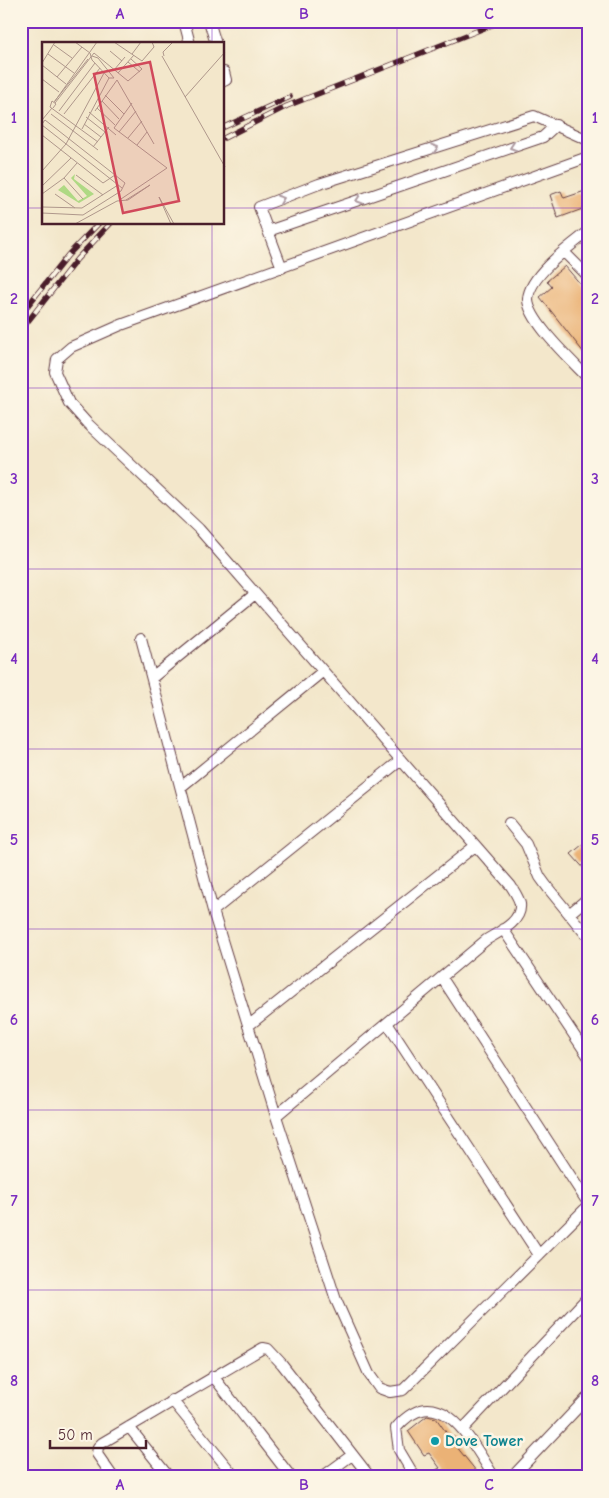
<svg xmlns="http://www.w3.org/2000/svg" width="609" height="1498" font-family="'Comic Neue',sans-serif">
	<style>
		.building { fill: #ebb276 }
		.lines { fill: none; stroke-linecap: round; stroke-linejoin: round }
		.street-casing { stroke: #633d43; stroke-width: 12 }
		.street { stroke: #fff; stroke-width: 10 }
		.rail-casing { stroke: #4a1f2b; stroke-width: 5.5 }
		.rail { stroke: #fcf5e5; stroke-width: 4; stroke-dasharray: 11; stroke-linecap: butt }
		.oneway { stroke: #ae9aa0 }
		.grid { fill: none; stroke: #7b2cbf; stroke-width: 1; stroke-opacity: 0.55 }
		.culture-dot { fill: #0f9aa8; stroke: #fcf5e5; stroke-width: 2 }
		.labels { text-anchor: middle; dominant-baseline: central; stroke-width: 5; stroke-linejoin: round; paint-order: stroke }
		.culture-label { font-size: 16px; font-weight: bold; fill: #0d838f; stroke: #fcf5e5; text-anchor: start }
		.inset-road { fill: none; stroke: #af978b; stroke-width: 1 }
		.view { fill: #d1495b; fill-opacity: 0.15; stroke: #d1495b; stroke-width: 2.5 }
		.inset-edge { fill: none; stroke: #4a1f2b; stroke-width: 2.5 }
		.neatline { fill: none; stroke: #7b2cbf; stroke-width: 2 }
		.grid-label { font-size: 16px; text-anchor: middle; font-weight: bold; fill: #7b2cbf }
	</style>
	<rect width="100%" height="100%" fill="#fcf5e5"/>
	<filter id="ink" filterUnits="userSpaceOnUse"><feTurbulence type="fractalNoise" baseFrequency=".02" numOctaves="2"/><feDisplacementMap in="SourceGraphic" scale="10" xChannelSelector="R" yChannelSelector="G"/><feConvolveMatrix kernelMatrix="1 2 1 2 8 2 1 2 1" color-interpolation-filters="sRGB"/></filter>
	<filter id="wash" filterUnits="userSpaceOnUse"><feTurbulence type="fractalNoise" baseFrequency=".0096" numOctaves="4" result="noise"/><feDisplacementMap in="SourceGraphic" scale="20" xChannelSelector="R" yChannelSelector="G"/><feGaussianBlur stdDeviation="1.12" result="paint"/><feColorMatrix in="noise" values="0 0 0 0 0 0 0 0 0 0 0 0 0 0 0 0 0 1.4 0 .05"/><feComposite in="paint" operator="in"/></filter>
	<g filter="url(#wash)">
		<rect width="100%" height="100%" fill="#f3e7cb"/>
		<g id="blocks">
			<path class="building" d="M588,190V207L558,218L550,195L561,191L564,198Z
				M565,266L588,293V358L540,297L552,287L547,281Z
				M588,840V873L571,854Z
				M427,1416L436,1418L450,1438L453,1436L458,1445L456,1446L481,1477H440L436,1470L440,1468L429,1453L424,1455L408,1431Z"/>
		</g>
	</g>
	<g filter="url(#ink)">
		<use href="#blocks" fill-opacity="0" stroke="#633d43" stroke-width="1"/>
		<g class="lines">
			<defs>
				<path id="street" d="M184,21L190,44
					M209,21L216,44
					M224,72L226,80L224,81
					M268,231L543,137L556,125
					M588,232C570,246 529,276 528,299C528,321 573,362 588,378
					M565,253L588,276
					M282,268L259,207L319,184L534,116L588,140
					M141,638L213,911L276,1116L336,1300L369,1374L379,1388L390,1392L403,1390L588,1206
					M152,678L255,594
					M181,787L322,672
					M509,823L526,844L540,877L548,888L588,937
					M213,911L401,760
					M569,914L588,898
					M503,929L588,1056
					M442,978L588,1203
					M387,1023L539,1255
					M248,1026L475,846
					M276,1116L486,940C499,932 522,922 520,904C519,898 514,891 511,886L199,529L87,423L69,403L55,372L57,359L71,347L121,325L588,157
					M213,1376L291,1477
					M172,1400L235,1477
					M129,1427L169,1477
					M463,1429L588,1297
					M113,1477L97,1454L98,1447L102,1443L263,1348L268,1349L282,1364L370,1477
					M322,1477L352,1455
					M415,1477L399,1450L396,1428C440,1377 472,1442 494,1477
					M512,1477L588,1397"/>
			</defs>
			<use href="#street" class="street-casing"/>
			<use href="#street" class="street"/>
			<defs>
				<path id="rail" d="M224,127L290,97
					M224,138L287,106L502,21
					M21,314L68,255L98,224
					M21,330L77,259L110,224"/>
			</defs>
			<use href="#rail" class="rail-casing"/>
			<use href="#rail" class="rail"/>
		</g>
		<defs><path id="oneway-chevron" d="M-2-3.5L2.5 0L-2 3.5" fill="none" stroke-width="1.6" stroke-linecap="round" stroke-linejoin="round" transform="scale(1.25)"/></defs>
		<g class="oneway">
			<use href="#oneway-chevron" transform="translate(513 147) rotate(161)"/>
			<use href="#oneway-chevron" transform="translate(435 148) rotate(-18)"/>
			<use href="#oneway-chevron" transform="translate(281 199) rotate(-20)"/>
			<use href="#oneway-chevron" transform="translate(359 200) rotate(161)"/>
		</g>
	</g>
	<path class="grid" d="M212,21V44M397,21V1477M21,208H44M224,208H588M212,224V1477M21,388H588M21,569H588M21,749H588M21,929H588M21,1110H588M21,1290H588"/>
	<circle class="culture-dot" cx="435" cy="1441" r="5"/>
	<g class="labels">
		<g class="culture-label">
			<text x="445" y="1441">Dove Tower</text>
		</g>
	</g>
	<g transform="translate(42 42)">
		<rect width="182" height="182" fill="#f3e7cb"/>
		<path d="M33,132L32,137L52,152L37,161L16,148L22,143L36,159L45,154L29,136Z" fill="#afd984"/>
		<path class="inset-road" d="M33,0L48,11L50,18L67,36H72L56,16L50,14M72,0L100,19L112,5L110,0M12,3L30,16M68,9L80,19M6,12L32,31M90,12L99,0M120,14L183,125M122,14L121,10L131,0M86,20L98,30M0,21L13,0M0,23L24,42M72,28L83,15M76,31L92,13M15,35L40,5M0,37L17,50M63,53L82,72M143,55L183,10M13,59L55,0M60,59L77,77M12,60L46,17M13,61L52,11L86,39L100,27L89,17M11,66L14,62L10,59L8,65L56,100M55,66L73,83M17,69L53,21M53,69L75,38L112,102M47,70L74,93M9,72L56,108M22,72L58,26M44,75L63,90M0,78L10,66M0,82L3,78L73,133L61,141L0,93M42,82L59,95M0,83L80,146M40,87L67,36M77,90L94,69M86,96L100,79M95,103L105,90M51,105L67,85M0,129L24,102L62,31M34,133L61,153M22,136L41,157M0,144L29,116M0,152L22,136L35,121M13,152L33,166M117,155L129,182M117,155L132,182M79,157L125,126L72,86L90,61M84,158L108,143M0,165L40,166L76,143M0,171L41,173L79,149L83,141L73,133M33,182L75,159L86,158L108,143"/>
		<path class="view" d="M108,20L137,159L81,171L52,32Z"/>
		<rect width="182" height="182" class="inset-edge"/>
	</g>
	<rect width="609" height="1498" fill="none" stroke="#fcf5e5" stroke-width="55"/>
	<path d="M50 1440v8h96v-8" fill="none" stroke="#4a1f2b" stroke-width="2.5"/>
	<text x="58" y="1440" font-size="15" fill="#4a1f2b" stroke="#fcf5e5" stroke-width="4" paint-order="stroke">50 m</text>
	<rect x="28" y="28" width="554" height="1442" class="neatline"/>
	<g class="grid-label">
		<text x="120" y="19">A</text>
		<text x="304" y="19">B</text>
		<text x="489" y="19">C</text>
		<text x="14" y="123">1</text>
		<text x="595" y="123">1</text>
		<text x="14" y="304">2</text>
		<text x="595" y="304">2</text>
		<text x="14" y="484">3</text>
		<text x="595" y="484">3</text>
		<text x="14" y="664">4</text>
		<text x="595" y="664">4</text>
		<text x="14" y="845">5</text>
		<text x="595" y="845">5</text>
		<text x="14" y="1025">6</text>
		<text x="595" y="1025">6</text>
		<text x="14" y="1206">7</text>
		<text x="595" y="1206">7</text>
		<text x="14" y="1386">8</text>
		<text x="595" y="1386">8</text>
		<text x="120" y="1490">A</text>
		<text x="304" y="1490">B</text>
		<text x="489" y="1490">C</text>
	</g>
</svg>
